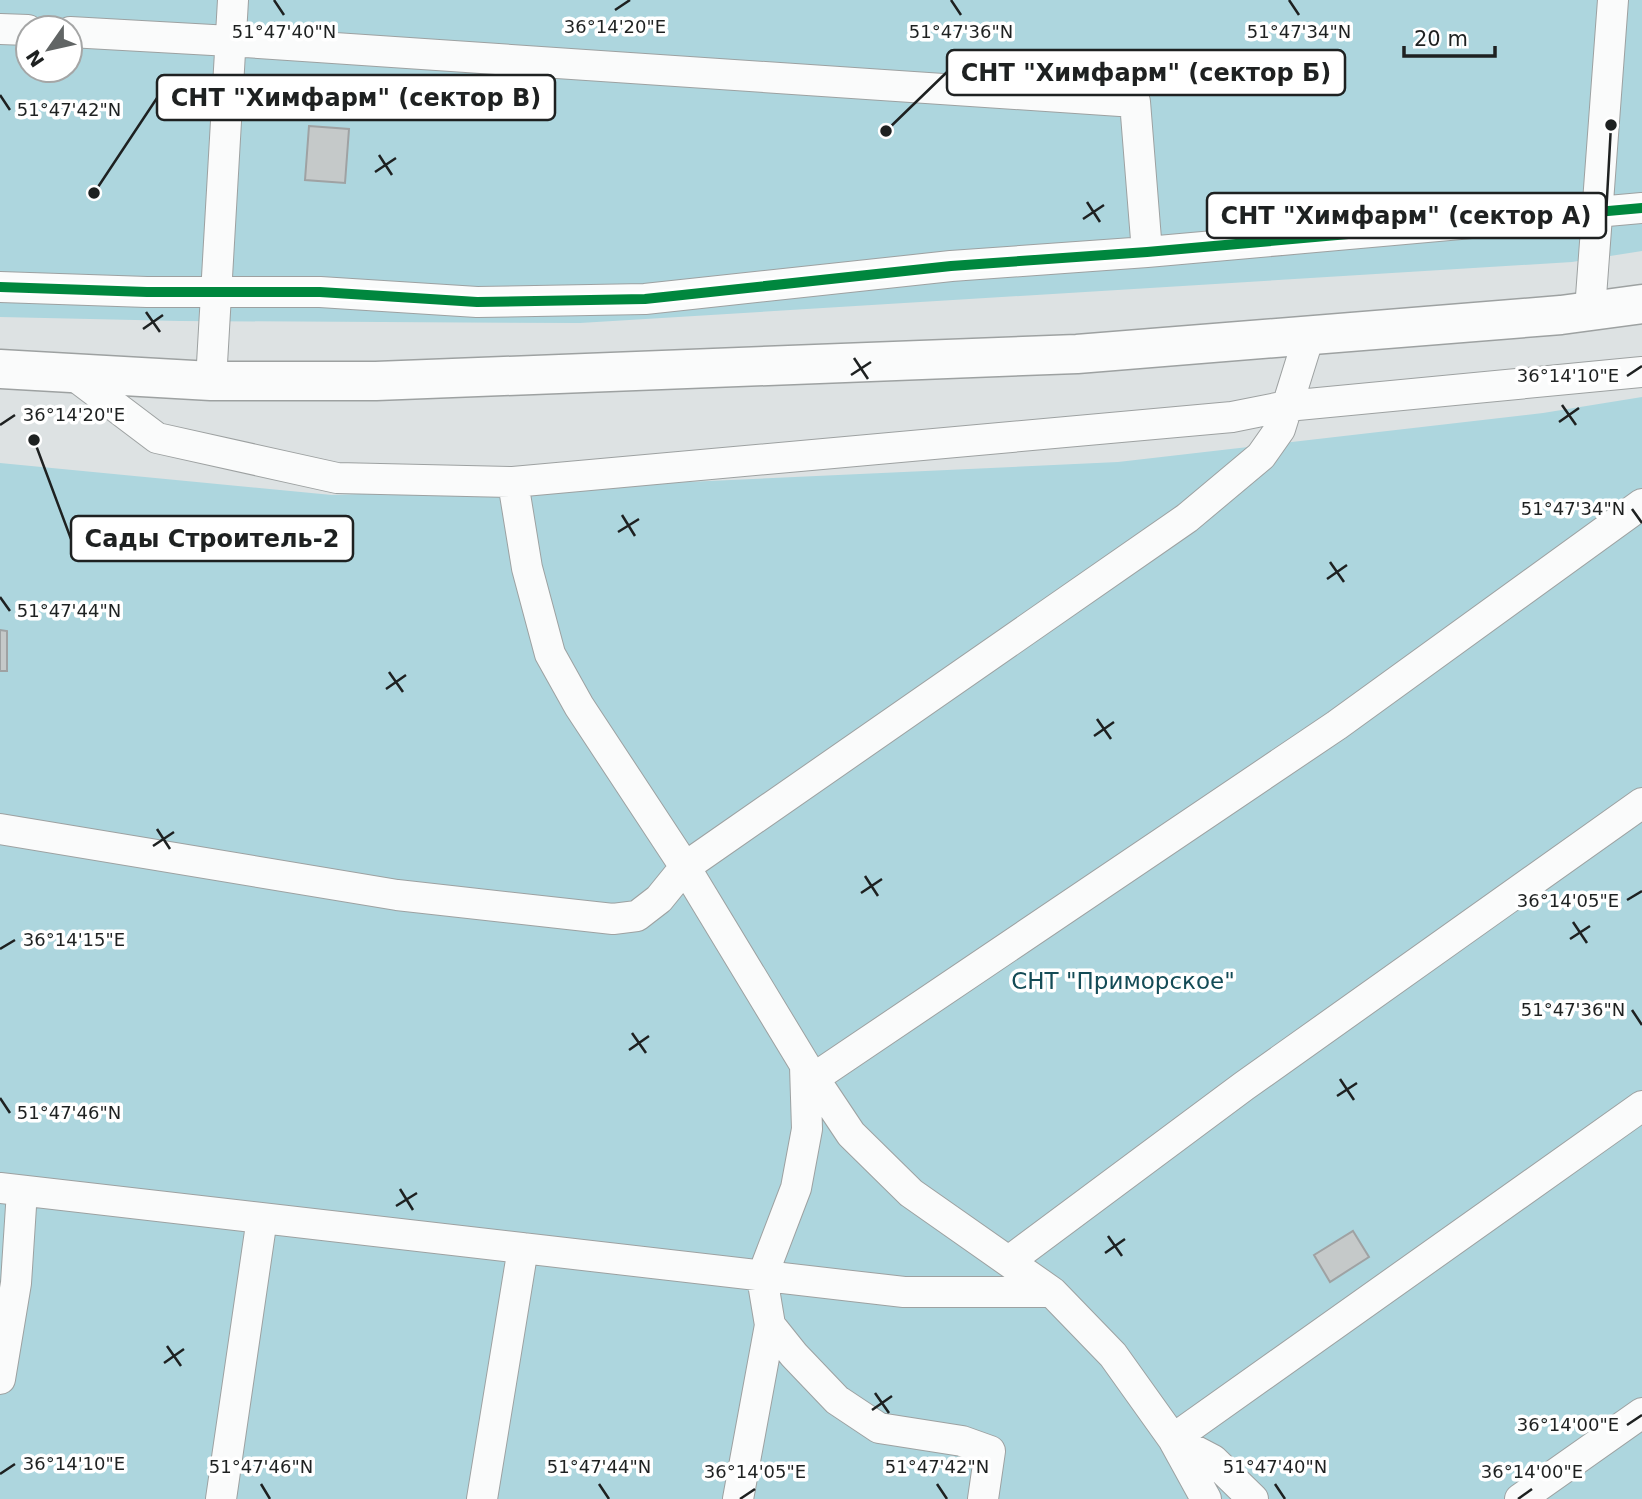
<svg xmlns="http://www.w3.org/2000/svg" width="1642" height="1499" font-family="'DejaVu Sans',sans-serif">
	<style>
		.green { fill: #add6de; fill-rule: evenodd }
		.building { fill: #c5c9c9; stroke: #9fa2a3; stroke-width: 2 }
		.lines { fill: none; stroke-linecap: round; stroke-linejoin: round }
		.minor-casing { stroke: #9da1a1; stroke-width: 32 }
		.major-casing { stroke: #9da1a1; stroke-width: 41 }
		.minor { stroke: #fafbfb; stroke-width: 30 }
		.major { stroke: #fafbfb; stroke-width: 38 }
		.cycleway-casing { stroke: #fff; stroke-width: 15 }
		.cycleway { stroke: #00873e; stroke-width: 10 }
		.ticks { fill: none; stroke: #1e2121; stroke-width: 2.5 }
		.labels { text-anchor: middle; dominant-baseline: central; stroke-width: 7; stroke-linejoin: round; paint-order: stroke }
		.park-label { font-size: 23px; fill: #134b56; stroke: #fff }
		.ticks-label { font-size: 18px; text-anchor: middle; fill: #1e2121; stroke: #fff; stroke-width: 7; stroke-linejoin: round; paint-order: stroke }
		.leader { fill: none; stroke: #1e2121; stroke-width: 2.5 }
		.callout-dot { fill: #1e2121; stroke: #fff; stroke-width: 2.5 }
		.callout { fill: #fff; stroke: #1e2121; stroke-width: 2.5 }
		.callout-label { font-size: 24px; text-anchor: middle; font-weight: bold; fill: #1e2121 }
	</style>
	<rect width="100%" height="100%" fill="#dde2e3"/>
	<path class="green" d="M0,0H1642V251L1572,262L580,323L180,321L0,317ZM28,28H70V70H28Z
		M1642,397V1499H0V463L332,495L643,484L1118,462L1543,413Z"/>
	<path class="building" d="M309,126L349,129L345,183L305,180Z
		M0,630L7,631V671H0Z
		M1353,1231L1369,1257L1330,1282L1314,1255Z"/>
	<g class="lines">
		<defs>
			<path id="minor" d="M0,29L28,30
				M70,32L230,41L1135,102L1147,252
				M0,287L147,292H320L477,302L645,299L951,266L1147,252L1642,208
				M1590,310L1613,0
				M71,373L157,438L337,478L513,482L1232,417L1287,406L1642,372
				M211,381L233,0
				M513,482L527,568L550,654L579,706L685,867L805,1065L851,1134L911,1193L1052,1292L1113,1355L1173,1439L1206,1499
				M0,829L397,895L613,919L637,916L659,899L685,867L1187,518L1261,456L1280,429L1309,336
				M805,1066L807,1129L796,1188L762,1277L770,1325L794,1355L837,1400L879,1428L962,1441L990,1451L983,1499
				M814,1078L1337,725L1642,504
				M0,1188L904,1292H1052
				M1009,1261L1244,1086L1642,803
				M0,1379L16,1283L22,1191
				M221,1499L262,1218
				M482,1499L523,1248
				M738,1499L770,1325
				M1253,1499L1213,1460L1173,1439L1642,1106
				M1520,1499L1642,1413"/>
			<path id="major" d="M0,369L211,381H376L1077,354L1561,315L1642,304"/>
		</defs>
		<use href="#minor" class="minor-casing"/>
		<use href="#major" class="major-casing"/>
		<use href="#minor" class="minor"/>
		<use href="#major" class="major"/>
		<defs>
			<path id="cycleway" d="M0,287L147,292H320L477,302L645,299L951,266L1147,252L1642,208"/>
		</defs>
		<use href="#cycleway" class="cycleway-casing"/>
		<use href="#cycleway" class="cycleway"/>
	</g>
	<path class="ticks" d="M274,0L284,15M951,0L961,15M1289,0L1299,15M615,10L630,0M0,95L10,110M379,155L392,175M375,172L396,158M1087,202L1100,222M1083,219L1104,205M146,312L160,332M143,329L163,315M854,358L868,379M851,375L871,362M1627,376L1642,366M1562,405L1576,425M1559,422L1579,408M0,425L15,415M1632,509L1642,523M622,515L635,536M618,532L639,519M1330,562L1344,582M1327,579L1347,565M0,597L10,611M389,672L403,692M386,689L406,675M1097,719L1111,739M1094,736L1114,722M157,829L170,849M153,846L174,832M865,876L878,896M861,893L882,879M1627,900L1642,891M1573,922L1587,943M1570,939L1590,926M0,949L15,940M1632,1010L1642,1025M632,1033L646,1053M629,1050L649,1036M1340,1079L1354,1100M1337,1096L1357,1083M0,1098L10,1113M400,1189L413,1210M396,1206L417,1193M1108,1236L1122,1256M1105,1253L1125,1239M167,1346L181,1366M164,1363L184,1349M875,1393L889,1413M872,1410L892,1396M1627,1425L1642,1415M0,1474L15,1464M261,1484L270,1499M599,1484L609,1499M937,1484L947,1499M1275,1484L1285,1499M740,1499L755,1489M1518,1499L1532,1489"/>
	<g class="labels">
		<g class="park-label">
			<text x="1123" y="981">СНТ "Приморское"</text>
		</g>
	</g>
	<g class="ticks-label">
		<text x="615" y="33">36°14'20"E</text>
		<text x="284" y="38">51°47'40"N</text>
		<text x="961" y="38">51°47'36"N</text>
		<text x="1299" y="38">51°47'34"N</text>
		<text x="69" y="116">51°47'42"N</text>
		<text x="1568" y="382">36°14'10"E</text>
		<text x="74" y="421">36°14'20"E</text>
		<text x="1573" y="515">51°47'34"N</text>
		<text x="69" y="617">51°47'44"N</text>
		<text x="1568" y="907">36°14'05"E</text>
		<text x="74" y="946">36°14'15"E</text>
		<text x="1573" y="1016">51°47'36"N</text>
		<text x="69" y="1119">51°47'46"N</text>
		<text x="1568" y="1431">36°14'00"E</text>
		<text x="74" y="1470">36°14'10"E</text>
		<text x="261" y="1473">51°47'46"N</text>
		<text x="599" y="1473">51°47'44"N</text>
		<text x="937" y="1473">51°47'42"N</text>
		<text x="1275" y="1473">51°47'40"N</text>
		<text x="755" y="1478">36°14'05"E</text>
		<text x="1532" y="1478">36°14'00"E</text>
	</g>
	<path class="leader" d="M886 131L947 72M94 193L157 98M1611 125L1606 216M34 440L71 539"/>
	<g class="callout-dot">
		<circle cx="886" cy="131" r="7"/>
		<circle cx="94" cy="193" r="7"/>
		<circle cx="1611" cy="125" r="7"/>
		<circle cx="34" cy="440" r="7"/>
	</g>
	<g class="callout">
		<rect x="947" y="50" width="398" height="45" rx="7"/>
		<rect x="157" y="75" width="398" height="45" rx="7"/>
		<rect x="1207" y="193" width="399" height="45" rx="7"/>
		<rect x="71" y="516" width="282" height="45" rx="7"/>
	</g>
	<g class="callout-label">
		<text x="1146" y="81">СНТ "Химфарм" (сектор Б)</text>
		<text x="356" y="106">СНТ "Химфарм" (сектор В)</text>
		<text x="1406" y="224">СНТ "Химфарм" (сектор А)</text>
		<text x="212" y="547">Сады Строитель-2</text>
	</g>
	<g transform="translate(49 49) rotate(236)"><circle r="33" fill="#ffffff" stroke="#a5a6a6" stroke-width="2"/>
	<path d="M0-5L12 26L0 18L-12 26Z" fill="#616565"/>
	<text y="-10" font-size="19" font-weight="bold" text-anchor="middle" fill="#1e2121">N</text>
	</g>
	<path d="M1404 46v10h91v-10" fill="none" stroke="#1e2121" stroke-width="3.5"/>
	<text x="1414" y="46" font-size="21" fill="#1e2121" stroke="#ffffff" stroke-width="5" paint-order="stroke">20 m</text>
</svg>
